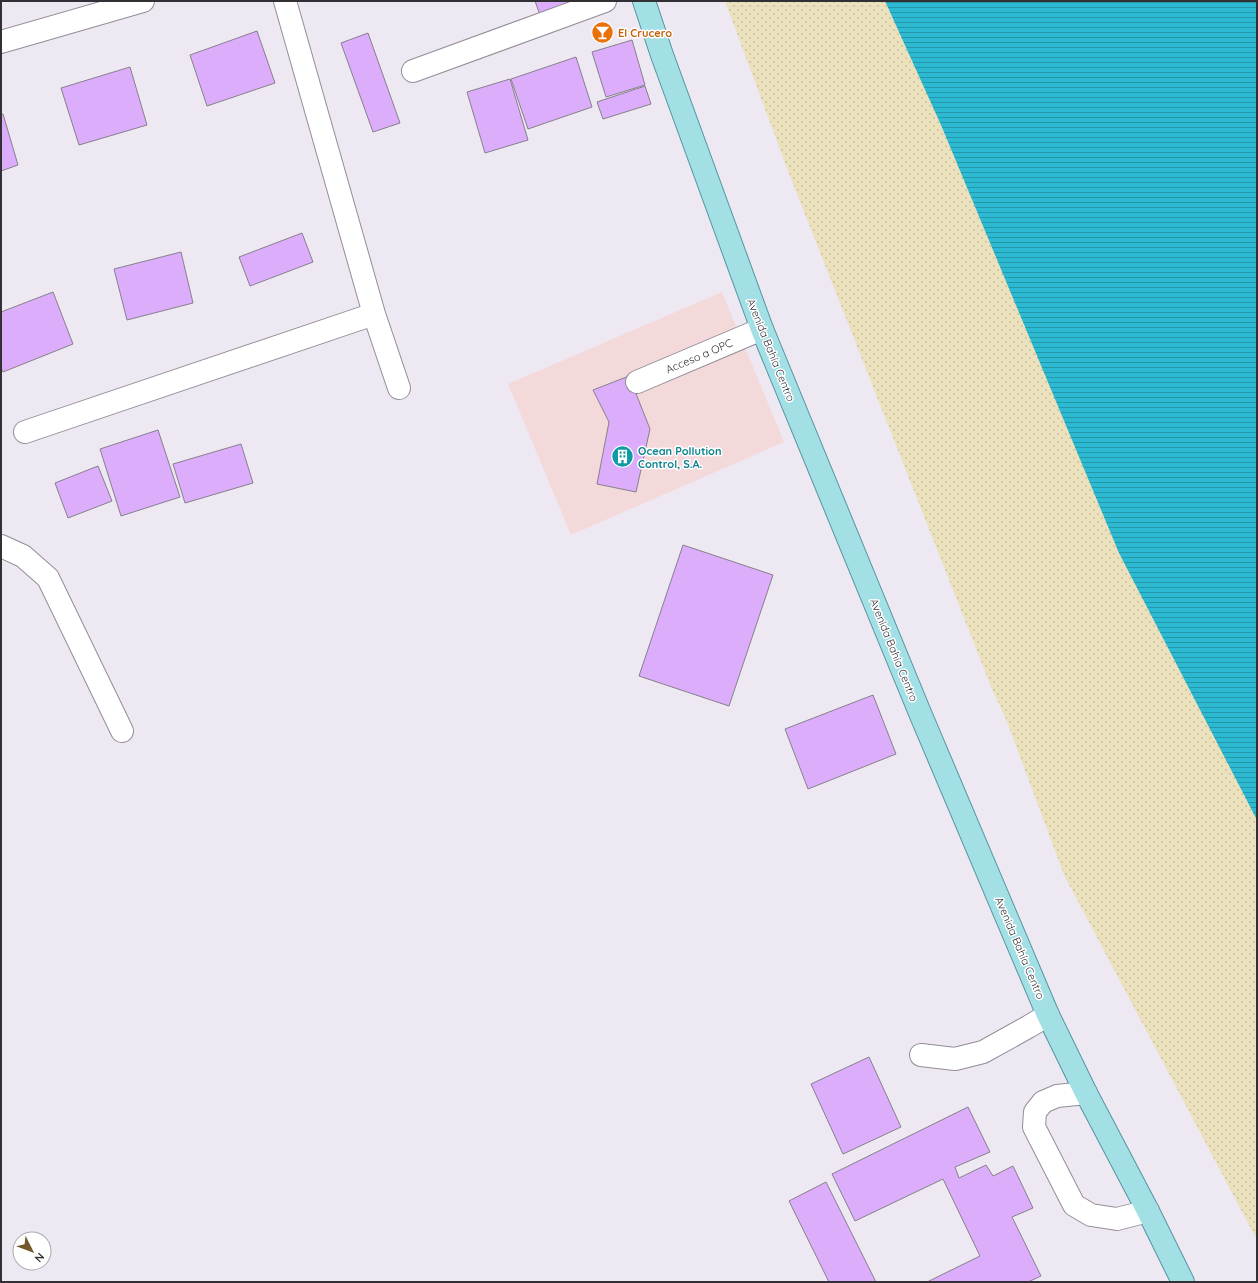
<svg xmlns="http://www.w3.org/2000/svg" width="1258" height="1283" font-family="Quicksand,sans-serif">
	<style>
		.commercial { fill: #f4d9db }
		.sand { fill: url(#sand-dots) }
		.water { fill: url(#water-rules) }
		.building { fill: #dcadfb; stroke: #85808a }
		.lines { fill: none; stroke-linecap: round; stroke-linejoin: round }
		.minor-casing { stroke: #938d97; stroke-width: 24 }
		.major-casing { stroke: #54959e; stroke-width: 24 }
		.minor { stroke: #fff; stroke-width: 22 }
		.major { stroke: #a3e0e6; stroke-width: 22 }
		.labels { text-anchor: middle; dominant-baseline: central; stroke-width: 3; stroke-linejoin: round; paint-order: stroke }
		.food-label { font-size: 11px; font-weight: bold; fill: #c56008; stroke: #fff; text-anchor: start }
		.street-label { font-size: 11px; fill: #333035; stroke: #fff }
		.culture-label { font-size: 11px; font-weight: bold; fill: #0d838f; stroke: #fff; text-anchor: start }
	</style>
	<defs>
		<pattern id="sand-dots" width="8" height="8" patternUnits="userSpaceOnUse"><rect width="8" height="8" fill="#ebe1bc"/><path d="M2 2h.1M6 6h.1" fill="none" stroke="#cac1a2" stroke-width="1.8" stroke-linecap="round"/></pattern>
		<pattern id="water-rules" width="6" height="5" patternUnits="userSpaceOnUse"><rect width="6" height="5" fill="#2cb9d2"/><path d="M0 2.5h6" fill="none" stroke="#2697ab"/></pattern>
	</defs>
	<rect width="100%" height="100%" fill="#eee8f3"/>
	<path class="commercial" d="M722,292L784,442L571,535L508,384Z"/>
	<path class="sand" d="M725,1H885L1257,768V1240L1064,875L1006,719L992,689L788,171Z"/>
	<path class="water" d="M885,1H1257V820L1119,553L941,125Z"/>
	<path class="building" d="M535,1H579L540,15Z
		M257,31L275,83L207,106L190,55Z
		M368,33L400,123L373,132L341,43Z
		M632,40L645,85L606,97L592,52Z
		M576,57L592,107L528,129L511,79Z
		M130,67L147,125L79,145L61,88Z
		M510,79L528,140L485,153L467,92Z
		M645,86L651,104L603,119L597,102Z
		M1,114H3L18,165L1,171Z
		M302,233L313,262L250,286L239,257Z
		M181,252L193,303L127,320L114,269Z
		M53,292L73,344L3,372L1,368V312Z
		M629,376L650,429L636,492L597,484L609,422L593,390Z
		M158,430L180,497L121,516L100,449Z
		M241,444L253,483L185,503L173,464Z
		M98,466L112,501L68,518L55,483Z
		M683,545L773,575L729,706L639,676Z
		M873,695L896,754L808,789L785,729Z
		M869,1057L901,1127L843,1154L811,1084Z
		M968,1107L990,1152L955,1167L959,1178L986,1165L993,1176L1013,1166L1033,1208L1012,1217L1041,1276L1028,1282H927L980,1256L943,1179L855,1221L832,1174Z
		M826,1182L876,1282H829L789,1201Z"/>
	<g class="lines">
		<defs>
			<path id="minor" d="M285,1L374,314L399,388
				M1,42L143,1
				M413,71L605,1
				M637,382L762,329
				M25,432L374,314
				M1,546L23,556L48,578L122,731
				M921,1055L955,1059L983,1052L1028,1027L1048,1015
				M1086,1093L1057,1096L1043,1102L1035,1112L1034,1127L1074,1205L1091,1215L1117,1219L1148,1211"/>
			<path id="major" d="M644,1L662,55L762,329L920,713L1048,1015L1086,1093L1148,1211L1183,1282"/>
		</defs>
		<use href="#minor" class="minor-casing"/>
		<use href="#major" class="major-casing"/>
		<use href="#minor" class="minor"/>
		<use href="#major" class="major"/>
	</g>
	<defs>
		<symbol id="bar-disc" viewBox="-11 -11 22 22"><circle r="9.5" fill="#e8710a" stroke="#fff"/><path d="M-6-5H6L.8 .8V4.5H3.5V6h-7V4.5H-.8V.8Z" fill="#fff"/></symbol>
		<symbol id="building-disc" viewBox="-11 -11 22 22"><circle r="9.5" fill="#0f9aa8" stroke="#fff"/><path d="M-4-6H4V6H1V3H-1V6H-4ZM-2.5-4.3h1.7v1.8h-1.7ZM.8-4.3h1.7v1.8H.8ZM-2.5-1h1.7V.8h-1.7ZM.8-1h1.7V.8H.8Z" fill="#fff"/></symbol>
	</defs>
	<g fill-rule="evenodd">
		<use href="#bar-disc" x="590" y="20" width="25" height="25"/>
		<use href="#building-disc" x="610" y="444" width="25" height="25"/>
	</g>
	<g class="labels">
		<g class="food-label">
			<text x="618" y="33">El Crucero</text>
		</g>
		<g class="street-label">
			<text transform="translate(771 350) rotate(68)">Avenida Bahía Centro</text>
			<text transform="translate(699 356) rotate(-23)">Acceso a OPC</text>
			<text transform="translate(894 650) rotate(68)">Avenida Bahía Centro</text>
			<text transform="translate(1020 948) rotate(67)">Avenida Bahía Centro</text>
		</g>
		<g class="culture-label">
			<text x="638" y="451">Ocean Pollution<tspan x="638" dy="13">Control, S.A.</tspan></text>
		</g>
	</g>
	<rect width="1258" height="1283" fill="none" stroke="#333035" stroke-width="4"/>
	<g transform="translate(32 1251) rotate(132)"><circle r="19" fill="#ffffff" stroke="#adacae"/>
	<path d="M0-3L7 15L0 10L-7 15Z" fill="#74582b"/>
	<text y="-6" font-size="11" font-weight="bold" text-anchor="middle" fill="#333035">N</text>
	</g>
</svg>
